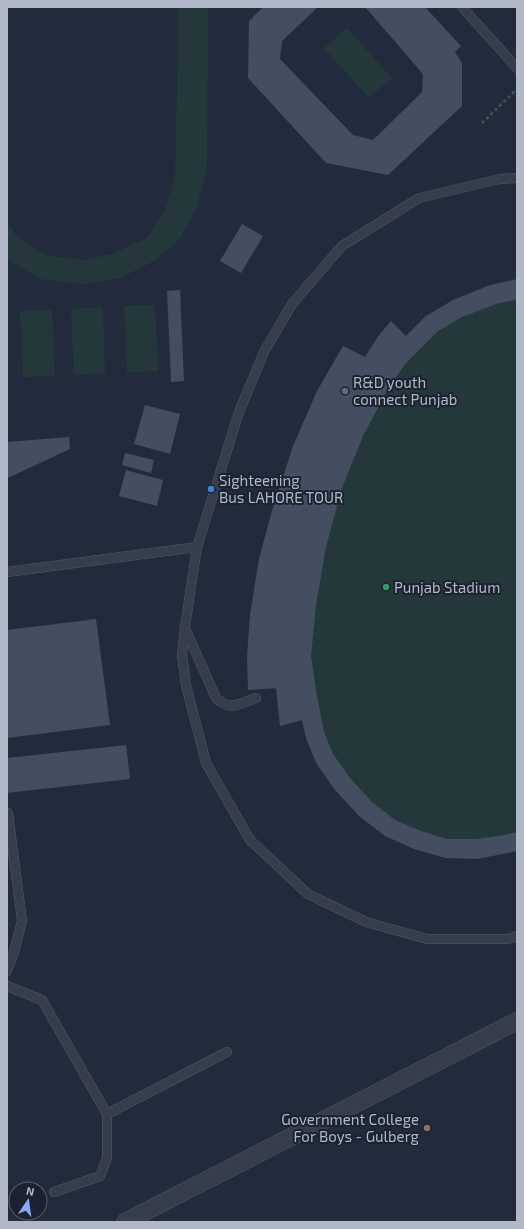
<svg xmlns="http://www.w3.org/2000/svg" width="524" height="1229" font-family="'Exo 2',sans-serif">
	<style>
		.green { fill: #24383c }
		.building { fill: #434e60 }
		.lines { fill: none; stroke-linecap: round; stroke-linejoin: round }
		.lane-casing { stroke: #515866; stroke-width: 10 }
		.street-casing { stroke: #515866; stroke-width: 18 }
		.path { stroke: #425559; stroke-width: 2.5; stroke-dasharray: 3 3; stroke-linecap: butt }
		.lane { stroke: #363d4b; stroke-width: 9 }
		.street { stroke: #363d4b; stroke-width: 17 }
		.service-dot { fill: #5c6f8a; stroke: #1b2330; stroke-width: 1.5 }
		.shop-dot { fill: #3f7fe0; stroke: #1b2330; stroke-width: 1.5 }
		.leisure-dot { fill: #2e9e5b; stroke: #1b2330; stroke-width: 1.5 }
		.education-dot { fill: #8d6e63; stroke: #1b2330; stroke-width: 1.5 }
		.labels { text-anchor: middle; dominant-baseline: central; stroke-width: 4; stroke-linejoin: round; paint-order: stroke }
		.poi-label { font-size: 15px; fill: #b1b8c7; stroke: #1b2330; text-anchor: start }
	</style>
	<rect width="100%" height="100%" fill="#222b3b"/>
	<path class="green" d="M179,7H208L207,170L196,209L179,240L154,261L120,278L82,284L40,279L7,259V222L17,237L46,255L82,260L113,254L148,237L165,210L175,177Z
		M347,28L392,78L369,98L324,48Z
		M517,279V851L477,859L385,836L359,816L335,790L302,720L280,726L276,689L248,690L247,657L250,615L259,559L272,511L293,446L317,391L343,346L365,357L379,335L391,321L406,336L426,316L453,300Z
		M155,305L158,371L127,372L124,306Z
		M103,307L105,373L74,375L71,309Z
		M52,310L55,376L23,377L20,311Z"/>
	<path class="building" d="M263,7H318L282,41L280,59L353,135L373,140L422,92L423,74L365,7H425L461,46L455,52L462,63V106L388,175L326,163L248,78L249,21Z
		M242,224L263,236L241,273L220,261Z
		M517,279V299L496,304L462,317L438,331L406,363L389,387L363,436L342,488L326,547L316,605L311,656L317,696L324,732L333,754L350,778L372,802L395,820L421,831L447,839H476L505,835L517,832V851L477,859L445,858L414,849L385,836L359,816L335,790L316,763L306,738L302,720L280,726L276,688L248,690L247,657L250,615L259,559L272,511L293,446L317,391L343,346L365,357L379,335L391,321L406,336L426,316L453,300L490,285Z
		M180,290L184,381L171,382L167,291Z
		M145,405L180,414L170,454L134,444Z
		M69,437L70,449L10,477H7V442Z
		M125,453L154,460L151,473L122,465Z
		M126,470L163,480L157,506L119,496Z
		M96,619L110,725L7,738V630Z
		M126,745L130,779L7,793V758Z"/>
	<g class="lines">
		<defs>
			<path id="lane" d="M462,7L517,68
				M517,178L500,179L419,198L342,246L292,304L264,352L239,412L197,547L185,627L182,655L186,685L206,763L250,840L308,894L366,922L427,939H508L517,936
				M7,572L197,547
				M185,628L216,698C230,712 241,703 256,698
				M7,971L14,952L22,921L8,813
				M7,986L42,1000L107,1114V1158L100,1176L54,1192
				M107,1114L227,1052"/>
			<path id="street" d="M125,1222L517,1021"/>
		</defs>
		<use href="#lane" class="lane-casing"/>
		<use href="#street" class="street-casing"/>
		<path class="path" d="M482,123L517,89"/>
		<use href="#lane" class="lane"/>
		<use href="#street" class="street"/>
	</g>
	<circle class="service-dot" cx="345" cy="391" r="4"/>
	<circle class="shop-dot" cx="211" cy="489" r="4"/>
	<circle class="leisure-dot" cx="386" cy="587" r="4"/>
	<circle class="education-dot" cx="427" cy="1128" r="4"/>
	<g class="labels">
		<g class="poi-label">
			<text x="353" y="382">R&amp;D youth<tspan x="353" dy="17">connect Punjab</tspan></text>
			<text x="219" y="480">Sighteening<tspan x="219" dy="17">Bus LAHORE TOUR</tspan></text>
			<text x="394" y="587">Punjab Stadium</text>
			<text x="419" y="1119" text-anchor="end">Government College<tspan x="419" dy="17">For Boys - Gulberg</tspan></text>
		</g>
	</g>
	<rect width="524" height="1229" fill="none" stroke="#b1b8c7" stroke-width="16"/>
	<g transform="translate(28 1201) rotate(13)"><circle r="19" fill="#1b2330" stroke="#575f6c"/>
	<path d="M0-3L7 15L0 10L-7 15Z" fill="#86aaf7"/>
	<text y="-6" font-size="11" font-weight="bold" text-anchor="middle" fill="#b1b8c7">N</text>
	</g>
</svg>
